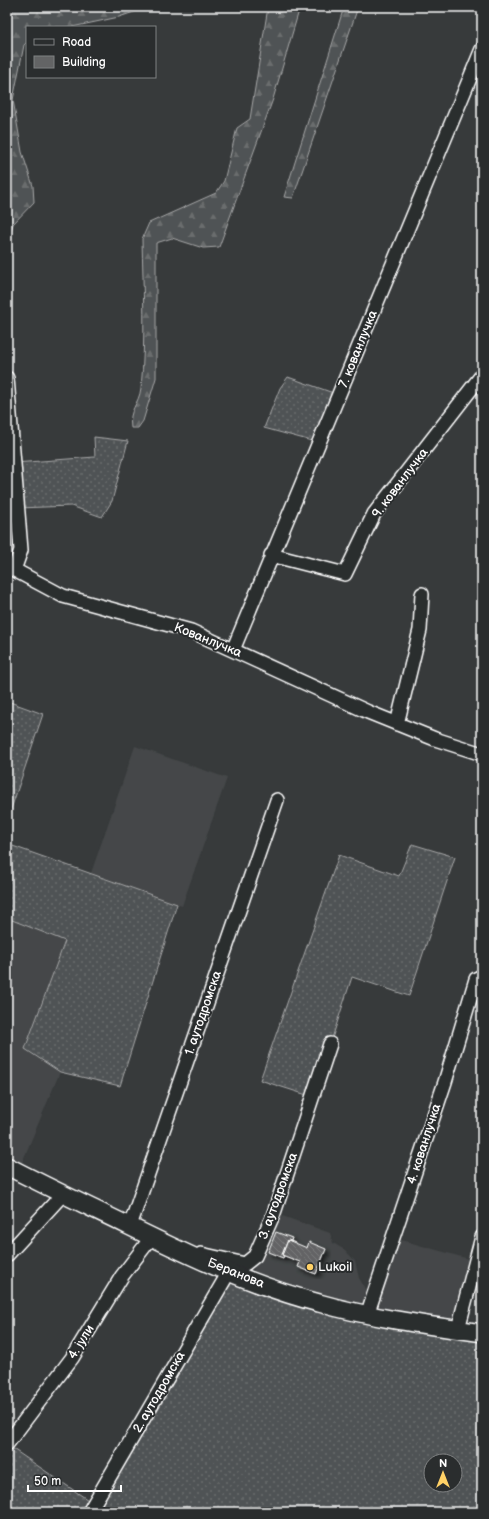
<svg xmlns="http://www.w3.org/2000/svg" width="489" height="1519" font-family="'Balsamiq Sans',sans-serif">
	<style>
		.built { fill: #444748 }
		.grass { fill: url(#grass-dots); stroke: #a8a9aa; fill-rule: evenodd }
		.forest { fill: url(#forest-firs); stroke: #a8a9aa }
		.building { fill: url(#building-back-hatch); stroke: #fff; filter: url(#shadow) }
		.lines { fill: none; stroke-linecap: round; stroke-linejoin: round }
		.minor-casing { stroke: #fff; stroke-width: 16 }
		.major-casing { stroke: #fff; stroke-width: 20 }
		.minor { stroke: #2a2d2e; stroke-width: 13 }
		.major { stroke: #2a2d2e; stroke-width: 17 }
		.poi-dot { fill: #ffd166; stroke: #2a2d2e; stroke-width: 1.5 }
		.labels { text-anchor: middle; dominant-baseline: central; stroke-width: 4; stroke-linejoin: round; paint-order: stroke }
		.street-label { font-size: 13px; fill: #fff; stroke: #2a2d2e }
		.poi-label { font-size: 13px; fill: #fff; stroke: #2a2d2e; text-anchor: start }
	</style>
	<defs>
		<pattern id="grass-dots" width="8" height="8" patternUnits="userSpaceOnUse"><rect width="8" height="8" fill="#505354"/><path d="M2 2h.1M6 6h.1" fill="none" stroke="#6a6d6e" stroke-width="1.8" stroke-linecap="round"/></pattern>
		<pattern id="forest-firs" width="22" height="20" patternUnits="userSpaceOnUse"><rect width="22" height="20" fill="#505354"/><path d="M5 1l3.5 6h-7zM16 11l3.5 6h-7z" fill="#6a6d6e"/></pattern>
		<pattern id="building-back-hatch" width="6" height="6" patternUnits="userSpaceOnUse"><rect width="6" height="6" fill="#636465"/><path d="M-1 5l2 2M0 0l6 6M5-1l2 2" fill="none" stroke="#7a7b7c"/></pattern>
		<filter id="shadow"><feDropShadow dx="3.5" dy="3.5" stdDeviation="2" flood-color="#0009"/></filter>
	</defs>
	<rect width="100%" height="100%" fill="#373a3b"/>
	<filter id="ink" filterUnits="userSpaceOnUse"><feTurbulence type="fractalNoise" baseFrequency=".025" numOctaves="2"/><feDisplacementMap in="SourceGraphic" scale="8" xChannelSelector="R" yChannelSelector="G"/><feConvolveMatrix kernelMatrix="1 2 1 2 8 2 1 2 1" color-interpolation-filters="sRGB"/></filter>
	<g filter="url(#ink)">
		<path class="built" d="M135,746L227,778L182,906L91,873Z
			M7,918L65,940L25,1049L60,1072L18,1172L7,1166Z
			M274,1213L330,1233L333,1243L345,1250L355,1261L359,1278L367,1292L374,1296L394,1238L476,1261L458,1329L250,1280Z"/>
		<path class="grass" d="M288,377L339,395L319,443L264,428L280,388Z
			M94,437L128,441L112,501L102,517L71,506L18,508L14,463L95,457Z
			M7,701L43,714L7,821Z
			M7,844L177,904L120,1086L60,1072L25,1049L65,941L7,918Z
			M412,844L455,857L409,996L352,977L313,1097L260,1080L339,855L399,876Z
			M229,1272L250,1280L482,1333V1512H7V1445L94,1504ZM431,1461H455V1485H431Z"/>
		<path class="forest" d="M7,7H149L119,17L72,27H27V42L24,45L13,100L22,152L33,186L34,202L13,224L7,245Z
			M268,7H300L273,99L219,247L203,248L172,238L156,243V378L143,421L138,428H131C128,409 139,405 141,388C146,339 143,288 142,239L149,223L216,193L224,181L237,128L250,119Z
			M344,7H358L293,198L284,197Z"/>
		<path class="building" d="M276,1232L292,1238L291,1241L288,1240L282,1255L284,1256L283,1258L268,1252Z
			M288,1240L307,1248L309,1242L326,1249L316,1274L298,1267L300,1262L282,1255Z"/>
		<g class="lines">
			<defs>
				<path id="minor" d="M7,378L21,550L14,570
					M271,555L345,574L374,514L482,375
					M7,566L63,596L191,631L368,712L435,739L482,754
					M233,650L482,49
					M397,724L420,630L422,594
					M130,1226L277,800
					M201,1254L245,1264L255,1256L274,1213L330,1044
					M7,1255L63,1194
					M367,1315L445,1082L476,979L482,976
					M458,1329L482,1237
					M7,1444L72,1358L122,1276L151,1238
					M89,1512L229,1272"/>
				<path id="major" d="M7,1166C47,1187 88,1206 129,1226C190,1256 253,1286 319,1303C372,1318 427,1325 482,1333"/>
			</defs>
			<use href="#minor" class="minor-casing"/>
			<use href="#major" class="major-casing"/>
			<use href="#minor" class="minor"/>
			<use href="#major" class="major"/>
		</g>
	</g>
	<circle class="poi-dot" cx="310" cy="1267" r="4"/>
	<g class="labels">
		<g class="street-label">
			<text transform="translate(358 349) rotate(-68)">7. кованлучка</text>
			<text transform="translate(400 483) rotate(-53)">9. кованлучка</text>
			<text transform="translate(208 640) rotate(22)">Кованлучка</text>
			<text transform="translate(203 1013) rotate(-71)">1. аутодромска</text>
			<text transform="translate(424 1144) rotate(-72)">4. кованлучка</text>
			<text transform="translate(278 1196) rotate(-70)">3. аутодромска</text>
			<text transform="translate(236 1273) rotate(22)">Беранова</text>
			<text transform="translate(81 1342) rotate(-58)">4. јули</text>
			<text transform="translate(159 1392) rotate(-60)">2. аутодромска</text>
		</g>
		<g class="poi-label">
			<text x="318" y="1267">Lukoil</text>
		</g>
	</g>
	<rect width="489" height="1519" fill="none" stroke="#2a2d2e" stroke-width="24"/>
	<rect x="12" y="12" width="465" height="1495" fill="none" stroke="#fff" stroke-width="1.5" filter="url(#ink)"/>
	<rect x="26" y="26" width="130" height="52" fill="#2a2d2e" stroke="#7f8182"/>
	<rect x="34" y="39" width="20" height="6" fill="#2a2d2e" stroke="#7f8182"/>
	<text x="62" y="46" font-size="12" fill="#ffffff">Road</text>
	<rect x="34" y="56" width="20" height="12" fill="#636465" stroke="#7f8182"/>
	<text x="62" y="66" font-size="12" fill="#ffffff">Building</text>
	<g transform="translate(443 1473)"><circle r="19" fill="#2a2d2e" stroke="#7f8182"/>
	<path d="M0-3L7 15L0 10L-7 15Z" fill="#ffd166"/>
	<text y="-6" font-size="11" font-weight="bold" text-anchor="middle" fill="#ffffff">N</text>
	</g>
	<path d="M28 1485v6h93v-6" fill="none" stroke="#ffffff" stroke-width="2"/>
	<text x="34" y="1485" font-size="12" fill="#ffffff" stroke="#2a2d2e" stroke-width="3" paint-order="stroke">50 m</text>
</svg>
